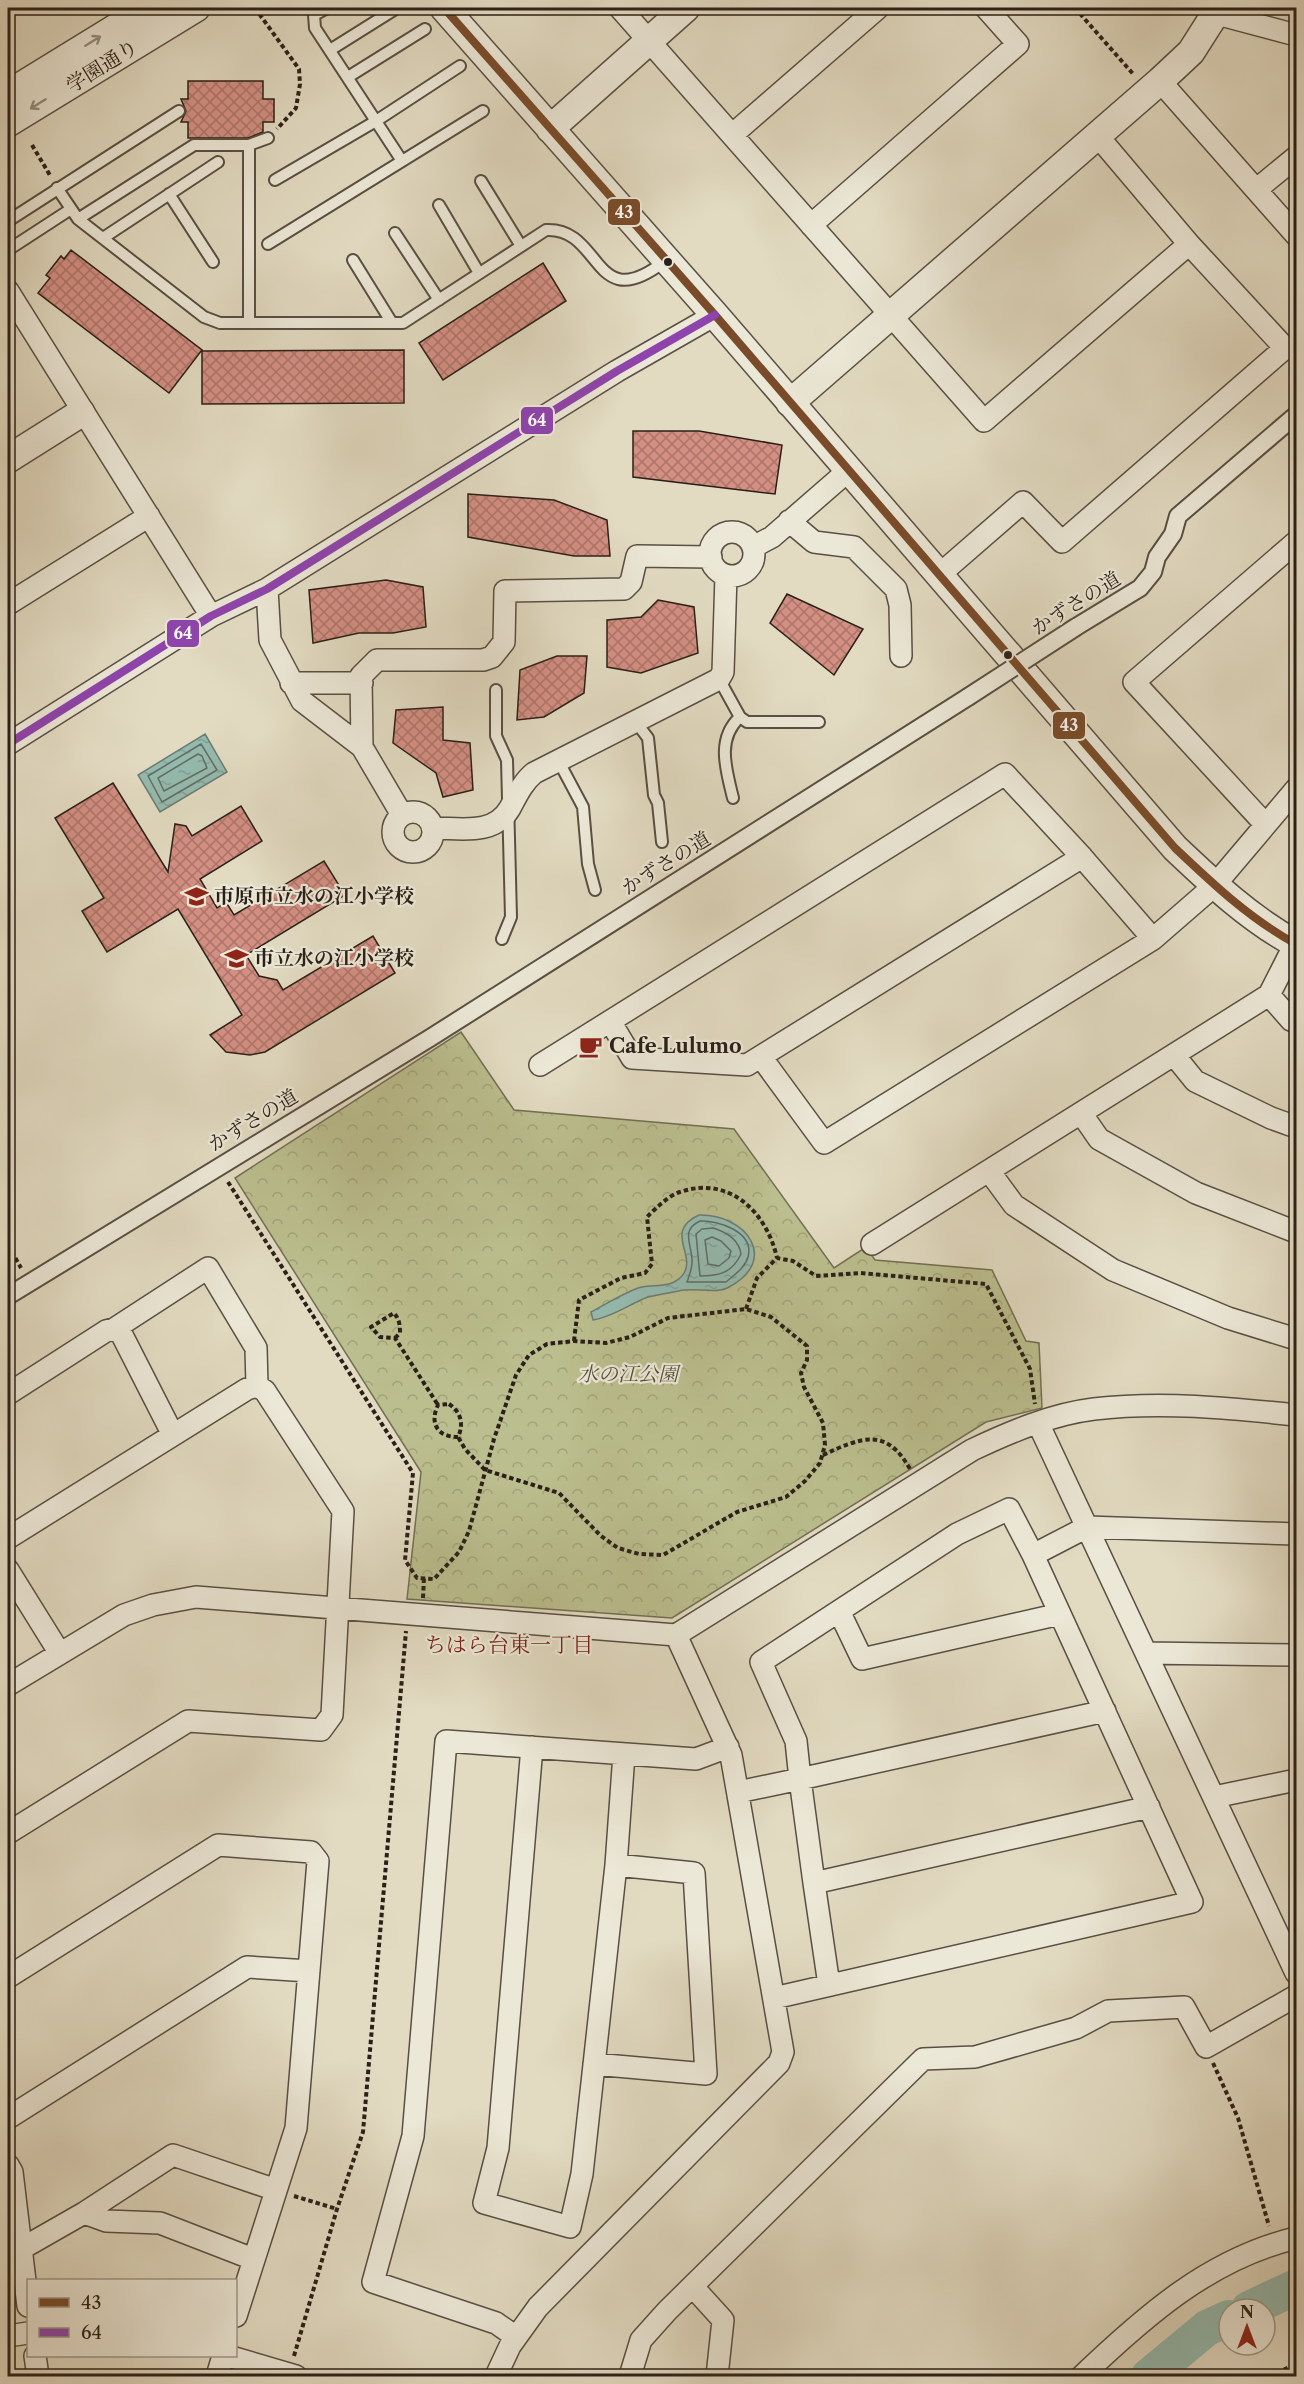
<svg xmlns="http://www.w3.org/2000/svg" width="1304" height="2384" font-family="'Libre Caslon Text','Noto Serif JP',serif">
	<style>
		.park { fill: url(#park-crowns); stroke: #736f54; stroke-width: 1.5 }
		.water { fill: url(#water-ripples); stroke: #6b7d74; stroke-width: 1.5 }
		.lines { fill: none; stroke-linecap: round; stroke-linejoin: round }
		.shore { stroke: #606e64; stroke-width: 1.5 }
		.river { stroke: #95bbb0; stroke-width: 36 }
		.building { fill: url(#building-cross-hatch); stroke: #2b2019; stroke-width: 1.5 }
		.service-casing { stroke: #594f43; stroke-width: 14 }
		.pedestrian-casing { stroke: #594f43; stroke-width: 20 }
		.minor-casing { stroke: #594f43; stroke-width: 24 }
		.tertiary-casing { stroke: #594f43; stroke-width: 30 }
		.path { stroke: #2b2019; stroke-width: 4; stroke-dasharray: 4.5 3; stroke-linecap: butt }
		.service { stroke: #ece8d7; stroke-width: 10 }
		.pedestrian { stroke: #ece8d7; stroke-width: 16 }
		.minor { stroke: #ece8d7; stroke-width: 21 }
		.tertiary { stroke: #ece8d7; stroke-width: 27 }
		.pedestrian-bridge-casing { stroke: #594f43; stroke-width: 20; stroke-linecap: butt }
		.pedestrian-bridge { stroke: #ece8d7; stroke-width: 16 }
		.bus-1-casing { stroke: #ece8d7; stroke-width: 12 }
		.bus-2-casing { stroke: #ece8d7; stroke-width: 12 }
		.bus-1 { stroke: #7a4b2a; stroke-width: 8 }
		.bus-2 { stroke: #8e44ad; stroke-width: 8 }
		.oneway { stroke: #958e82 }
		.bus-dot { fill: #2b2019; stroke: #ece8d7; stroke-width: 2 }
		.labels { text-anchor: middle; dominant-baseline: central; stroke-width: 4.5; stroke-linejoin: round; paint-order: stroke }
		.street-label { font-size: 20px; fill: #2b2019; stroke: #ece8d7 }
		.poi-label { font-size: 20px; font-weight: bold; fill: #2b2019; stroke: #ece8d7; text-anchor: start }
		.park-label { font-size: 20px; font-style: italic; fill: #564f3c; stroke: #ece8d7 }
		.neighbourhood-label { font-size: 21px; fill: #7a1f14; stroke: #ece8d7 }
		.line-badge { stroke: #ece8d7; stroke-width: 2 }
		.badge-label { font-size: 16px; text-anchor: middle; font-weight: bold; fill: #fff }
	</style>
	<defs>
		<pattern id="park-crowns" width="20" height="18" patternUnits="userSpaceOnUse" patternTransform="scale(1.5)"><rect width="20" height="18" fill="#bbbe8e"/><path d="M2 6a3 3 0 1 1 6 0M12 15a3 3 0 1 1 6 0" fill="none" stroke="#a1a37a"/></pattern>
		<pattern id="water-ripples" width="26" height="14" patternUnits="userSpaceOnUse" patternTransform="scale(1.5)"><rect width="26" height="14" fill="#95bbb0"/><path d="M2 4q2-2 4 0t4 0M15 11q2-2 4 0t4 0" fill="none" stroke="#81a097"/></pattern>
		<pattern id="building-cross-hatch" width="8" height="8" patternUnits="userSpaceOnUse" patternTransform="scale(1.5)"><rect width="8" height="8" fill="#d48f83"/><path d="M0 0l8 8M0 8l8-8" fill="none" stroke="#ac746a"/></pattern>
	</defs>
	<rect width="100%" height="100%" fill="#e2dbc2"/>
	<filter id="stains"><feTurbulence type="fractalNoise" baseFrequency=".00333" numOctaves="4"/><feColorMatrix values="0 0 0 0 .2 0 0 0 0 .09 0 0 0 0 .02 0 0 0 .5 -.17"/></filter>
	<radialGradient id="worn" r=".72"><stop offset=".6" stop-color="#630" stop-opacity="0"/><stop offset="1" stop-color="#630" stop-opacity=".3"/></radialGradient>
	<path class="park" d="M461,1032L514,1110L734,1129L834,1268L866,1247L875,1260L992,1270L1026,1341L1039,1343L1042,1408L986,1422L672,1618L407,1599L421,1472L235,1178Z"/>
	<path class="water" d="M205,734L227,772L160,812L138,775Z
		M699,1215C746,1214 780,1260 729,1287C718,1294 697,1288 684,1290C678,1291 653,1296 648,1297C629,1304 613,1317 593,1320L591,1312C606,1304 622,1294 638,1288C653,1283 669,1290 682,1276C699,1256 662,1232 699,1215Z"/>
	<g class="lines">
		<path class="shore" d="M201,744L217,770L162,802L148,776Z
			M198,754L202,756L207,768L164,791L158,778Z
			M700,1221C718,1220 755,1232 748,1257C745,1268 734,1275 726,1282H687C689,1276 693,1267 692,1259C691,1243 681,1230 700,1221Z
			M713,1228C726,1232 739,1240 741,1254C732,1273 719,1276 700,1276L696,1234L702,1229Z
			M712,1237L721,1241L731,1251L729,1258L719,1266L708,1264L705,1240Z"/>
		<path class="river" d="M1249,2309L1296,2287
			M1149,2376L1207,2328L1229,2318"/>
	</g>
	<path class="building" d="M188,81H263V99H274V122H263V132L248,138H188V122H181L186,111L181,99H188Z
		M71,250L202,350L169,393L38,293L50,278L46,275L61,256L64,259Z
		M543,263L566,301L443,380L419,343Z
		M404,350V403L202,404V351Z
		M633,431H699L782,445L775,494L633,477Z
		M468,494L554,500L607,520L610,556H574L468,537Z
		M386,580L423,587L426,627L393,633H359L313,643L309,590Z
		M787,594L863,629L834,675L770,623Z
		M658,600L694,607L698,653L641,673L607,667V620L641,617Z
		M557,656H587L584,693L544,717L517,720L520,670Z
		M443,707V740L470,743L473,790L443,797L436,773L393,743L396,710Z
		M113,783L168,872L175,824L186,826L192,836L241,806L262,841L200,879L217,908L226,902L234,915L324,861L345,895L246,955L259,976L277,980L283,990L373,936L395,973L265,1052L250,1055L226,1052L210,1035L242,1015L178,909L107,952L82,911L104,898L55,818Z"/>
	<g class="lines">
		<defs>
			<path id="service" d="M327,8L314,15L315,28L402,161
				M330,50L397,8
				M348,77L425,29
				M275,180L376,121L460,66
				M481,181L521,246
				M57,188L78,219L204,317L220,323H403L546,230C603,227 592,318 665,261
				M169,194L213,262
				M439,205L479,273
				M78,219L194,145H249L268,138
				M8,221L179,111
				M395,233L439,300
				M103,238L218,162
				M268,244L483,111
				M8,250L71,209
				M353,260L392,323
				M249,323V145
				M719,679L740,717L747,722H819
				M496,690V736L507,760L511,917L502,939
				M635,721L648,738L654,795L658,803L662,842
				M559,762L583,807L588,864L595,890
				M733,798C726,769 716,739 740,717"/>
			<path id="pedestrian" d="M1076,627L1140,588L1153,572L1157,557L1173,534L1178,516L1296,415
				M8,1296L430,1038L968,697"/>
			<path id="minor" d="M620,8L984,421L1189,244L1096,134
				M1217,14L1296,35
				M1160,81L1296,235
				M732,135L878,8
				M1257,189L1296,157
				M811,225L1018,44L986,8
				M8,291L211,616
				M789,521L814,542L854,547L896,589L900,605L901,656
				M710 554a22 22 0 1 1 44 0a22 22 0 1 1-44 0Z
				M753,547L772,537L849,470
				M939,575L1023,502L1062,542L1285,348L1189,244
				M267,589L270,640L302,701L362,747L402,815
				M8,604L149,516
				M291,683H362
				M8,744L211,616L267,589L617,371L715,315
				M362,747L361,676L377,660H483L492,657L504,642L505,591L624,589L631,582L637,556L711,557
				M393 832a20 20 0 1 1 40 0a20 20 0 1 1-40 0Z
				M1265,824L1134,682L1296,542
				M433,828C461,828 494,836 510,808C517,795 523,782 534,773L719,679L723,672L726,575
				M1295,944L1269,995L1291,1020L1296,1022
				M610,1021L632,1058L747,1065L1082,857L1153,939
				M1174,1055L1195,1081L1271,1118L1296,1127
				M761,1057L824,1143L1153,939L1214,886L1296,789
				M540,1065L1005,774L1082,857
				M1081,1113L1099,1139L1196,1193L1296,1232
				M989,1171L1014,1205L1113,1270L1228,1318L1296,1339
				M872,1244L1269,995
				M114,1329L208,1268L256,1348L257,1386
				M8,1394L106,1331L114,1329L121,1333L173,1435
				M1038,1423L1296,1973
				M8,1538L247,1389L257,1386L265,1391L343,1511L332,1715L321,1730L188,1721L8,1833
				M8,1570L59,1652
				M839,1611L862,1659L1060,1614
				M1146,1653L1296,1655
				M8,1685L124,1615L153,1605L196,1597L676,1635L972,1450C1010,1432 1052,1414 1094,1409C1162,1401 1229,1408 1296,1415
				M532,1747L498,2148L484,2203L570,2227L582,2174L616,1865L624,1754
				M738,1792L800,1779L796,1741L761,1662L957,1534L1009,1509L1033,1555
				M1214,1797L1296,1780
				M814,1883L800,1779L1105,1711
				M8,1977L218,1845L311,1852L318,1861L296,2128L236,2316
				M829,1985L814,1883L1149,1807
				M774,1998L1192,1902L1033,1555L1087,1527L1296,1534
				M594,2064L706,2074L694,1873L616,1865
				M8,2118L247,1967L309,1971
				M8,2165L12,2172L28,2306
				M84,2213L106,2221L160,2223L253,2259
				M21,2249L84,2213L173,2155L276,2190
				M693,2287L723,2320L717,2376
				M8,2336L28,2333
				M516,2337L496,2323L373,2282L413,2136L446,1741L696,1759L728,1747
				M35,2356L38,2376
				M228,2356L296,2376
				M217,2376L223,2356
				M496,2376L510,2346L538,2307L779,2063L783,2052L731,1755L676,1635
				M630,2376L641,2340L667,2311L923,2059L975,2057L1076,2028L1108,2011L1184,2007L1206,2047L1296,1996
				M1082,2376C1145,2316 1209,2259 1296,2238"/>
			<path id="tertiary" d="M444,8L715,315L1175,848C1213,884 1250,919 1296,944
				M8,94L148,8
				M8,123L196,8
				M550,129L686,8
				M790,403L1160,81L1191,52L1219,8
				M8,459L81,413"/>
		</defs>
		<use href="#service" class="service-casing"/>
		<use href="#pedestrian" class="pedestrian-casing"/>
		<use href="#minor" class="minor-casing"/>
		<use href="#tertiary" class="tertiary-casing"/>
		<path class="path" d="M255,8L299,69L300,84L296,108L277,129
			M1075,8L1134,75
			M32,145L51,177
			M228,1182L413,1473L405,1560L417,1578L434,1579L459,1552L469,1531L494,1439L516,1375L529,1355L547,1344L574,1341L606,1343L630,1337L668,1318L746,1309L771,1317L807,1346V1360L801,1373L804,1387L823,1423L825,1445L820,1463L805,1481L786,1497L737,1512L663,1555L639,1554L618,1548L601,1536L559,1493L485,1470L465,1449L458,1437
			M8,1245L21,1268
			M746,1309L757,1278L777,1258L793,1261L816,1276L860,1273L986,1284L1030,1369L1035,1404
			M395,1338L400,1333C400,1324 399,1319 394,1313L371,1327L380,1337L395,1338L438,1405
			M574,1341L579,1300L621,1278L645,1273L652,1264L647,1217C656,1208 668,1196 680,1192C730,1175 767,1213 777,1258
			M449,1404C461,1412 464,1424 458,1437C438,1437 429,1424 438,1405Z
			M823,1455C860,1438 886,1426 910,1469
			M423,1598L424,1578
			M1213,2063L1238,2118L1269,2226
			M294,2196L337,2209
			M294,2356L337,2209L363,2132L406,1631
			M1270,2376L1296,2364"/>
		<use href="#service" class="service"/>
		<use href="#pedestrian" class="pedestrian"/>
		<use href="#minor" class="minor"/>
		<use href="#tertiary" class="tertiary"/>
		<defs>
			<path id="pedestrian-bridge" d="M968,697L1076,627"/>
		</defs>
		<use href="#pedestrian-bridge" class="pedestrian-bridge-casing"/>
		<use href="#pedestrian-bridge" class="pedestrian-bridge"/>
		<defs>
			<path id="bus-1" d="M444,8L715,315L1175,848C1213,884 1250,919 1296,944"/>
			<path id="bus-2" d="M8,744L211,616L267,589L617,371L715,315"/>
		</defs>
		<use href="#bus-1" class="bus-1-casing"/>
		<use href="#bus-2" class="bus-2-casing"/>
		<use href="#bus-1" class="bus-1"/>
		<use href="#bus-2" class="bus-2"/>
	</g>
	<defs><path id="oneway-shaft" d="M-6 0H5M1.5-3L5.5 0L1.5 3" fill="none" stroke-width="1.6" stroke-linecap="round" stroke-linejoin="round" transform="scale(1.5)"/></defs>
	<g class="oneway">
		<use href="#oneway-shaft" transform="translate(93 41) rotate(-32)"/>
		<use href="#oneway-shaft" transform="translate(38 104) rotate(148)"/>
	</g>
	<defs>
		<symbol id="school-bare" viewBox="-9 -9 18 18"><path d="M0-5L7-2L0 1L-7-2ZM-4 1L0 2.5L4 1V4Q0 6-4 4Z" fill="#8f2418" stroke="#ece8d7" stroke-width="2.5" paint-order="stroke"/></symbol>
		<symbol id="cafe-bare" viewBox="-9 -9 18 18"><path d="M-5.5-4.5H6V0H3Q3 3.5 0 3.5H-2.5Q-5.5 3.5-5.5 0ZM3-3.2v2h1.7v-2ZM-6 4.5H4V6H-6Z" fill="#8f2418" stroke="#ece8d7" stroke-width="2.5" paint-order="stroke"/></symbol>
	</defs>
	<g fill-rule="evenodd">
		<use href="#school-bare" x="180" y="880" width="33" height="33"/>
		<use href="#school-bare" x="220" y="942" width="33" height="33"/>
		<use href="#cafe-bare" x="574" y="1030" width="33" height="33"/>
	</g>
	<g class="bus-dot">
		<circle cx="668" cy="262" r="5"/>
		<circle cx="1008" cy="655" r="5"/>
	</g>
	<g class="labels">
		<g class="street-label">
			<text transform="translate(102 66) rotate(-32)">学園通り</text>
			<text transform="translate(1076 603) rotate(-32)">かずさの道</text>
			<text transform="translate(666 863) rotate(-32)">かずさの道</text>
			<text transform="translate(253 1120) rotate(-31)">かずさの道</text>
		</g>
		<g class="poi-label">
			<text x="214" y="896">市原市立水の江小学校</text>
			<text x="254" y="958">市立水の江小学校</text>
			<text x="609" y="1046">Cafe Lulumo</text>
		</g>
		<g class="park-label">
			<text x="628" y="1374">水の江公園</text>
		</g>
		<g class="neighbourhood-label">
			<text x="509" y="1644">ちはら台東一丁目</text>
		</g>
	</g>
	<g class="line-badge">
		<rect x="607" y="198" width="34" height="28" rx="6" fill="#7a4b2a"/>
		<rect x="520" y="406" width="34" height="29" rx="6" fill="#8e44ad"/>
		<rect x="166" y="619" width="34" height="29" rx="6" fill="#8e44ad"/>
		<rect x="1052" y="711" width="34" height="29" rx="6" fill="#7a4b2a"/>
	</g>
	<g class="badge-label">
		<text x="624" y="218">43</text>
		<text x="537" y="426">64</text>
		<text x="183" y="639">64</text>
		<text x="1069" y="731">43</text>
	</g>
	<rect width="1304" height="2384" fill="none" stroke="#e2dbc2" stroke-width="30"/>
	<rect x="9" y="9" width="1286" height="2366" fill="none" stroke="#2b2019" stroke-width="3"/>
	<rect x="15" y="15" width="1274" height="2354" fill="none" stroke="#2b2019" stroke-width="1.5"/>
	<rect x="27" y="2279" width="210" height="78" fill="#ece8d7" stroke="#9f988b" stroke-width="1.5"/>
	<rect x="39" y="2298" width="30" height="9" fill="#7a4b2a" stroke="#9f988b" stroke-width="1.5"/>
	<text x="81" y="2309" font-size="18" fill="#2b2019">43</text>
	<rect x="39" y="2328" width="30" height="9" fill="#8e44ad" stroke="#9f988b" stroke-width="1.5"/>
	<text x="81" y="2339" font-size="18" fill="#2b2019">64</text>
	<g transform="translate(1247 2327)"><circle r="28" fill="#ece8d7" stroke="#9f988b" stroke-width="1.5"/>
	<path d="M0-4.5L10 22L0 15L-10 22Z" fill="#8f2418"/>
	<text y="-9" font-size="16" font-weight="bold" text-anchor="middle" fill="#2b2019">N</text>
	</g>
	<rect width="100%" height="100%" filter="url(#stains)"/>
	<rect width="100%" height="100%" fill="url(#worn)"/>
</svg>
